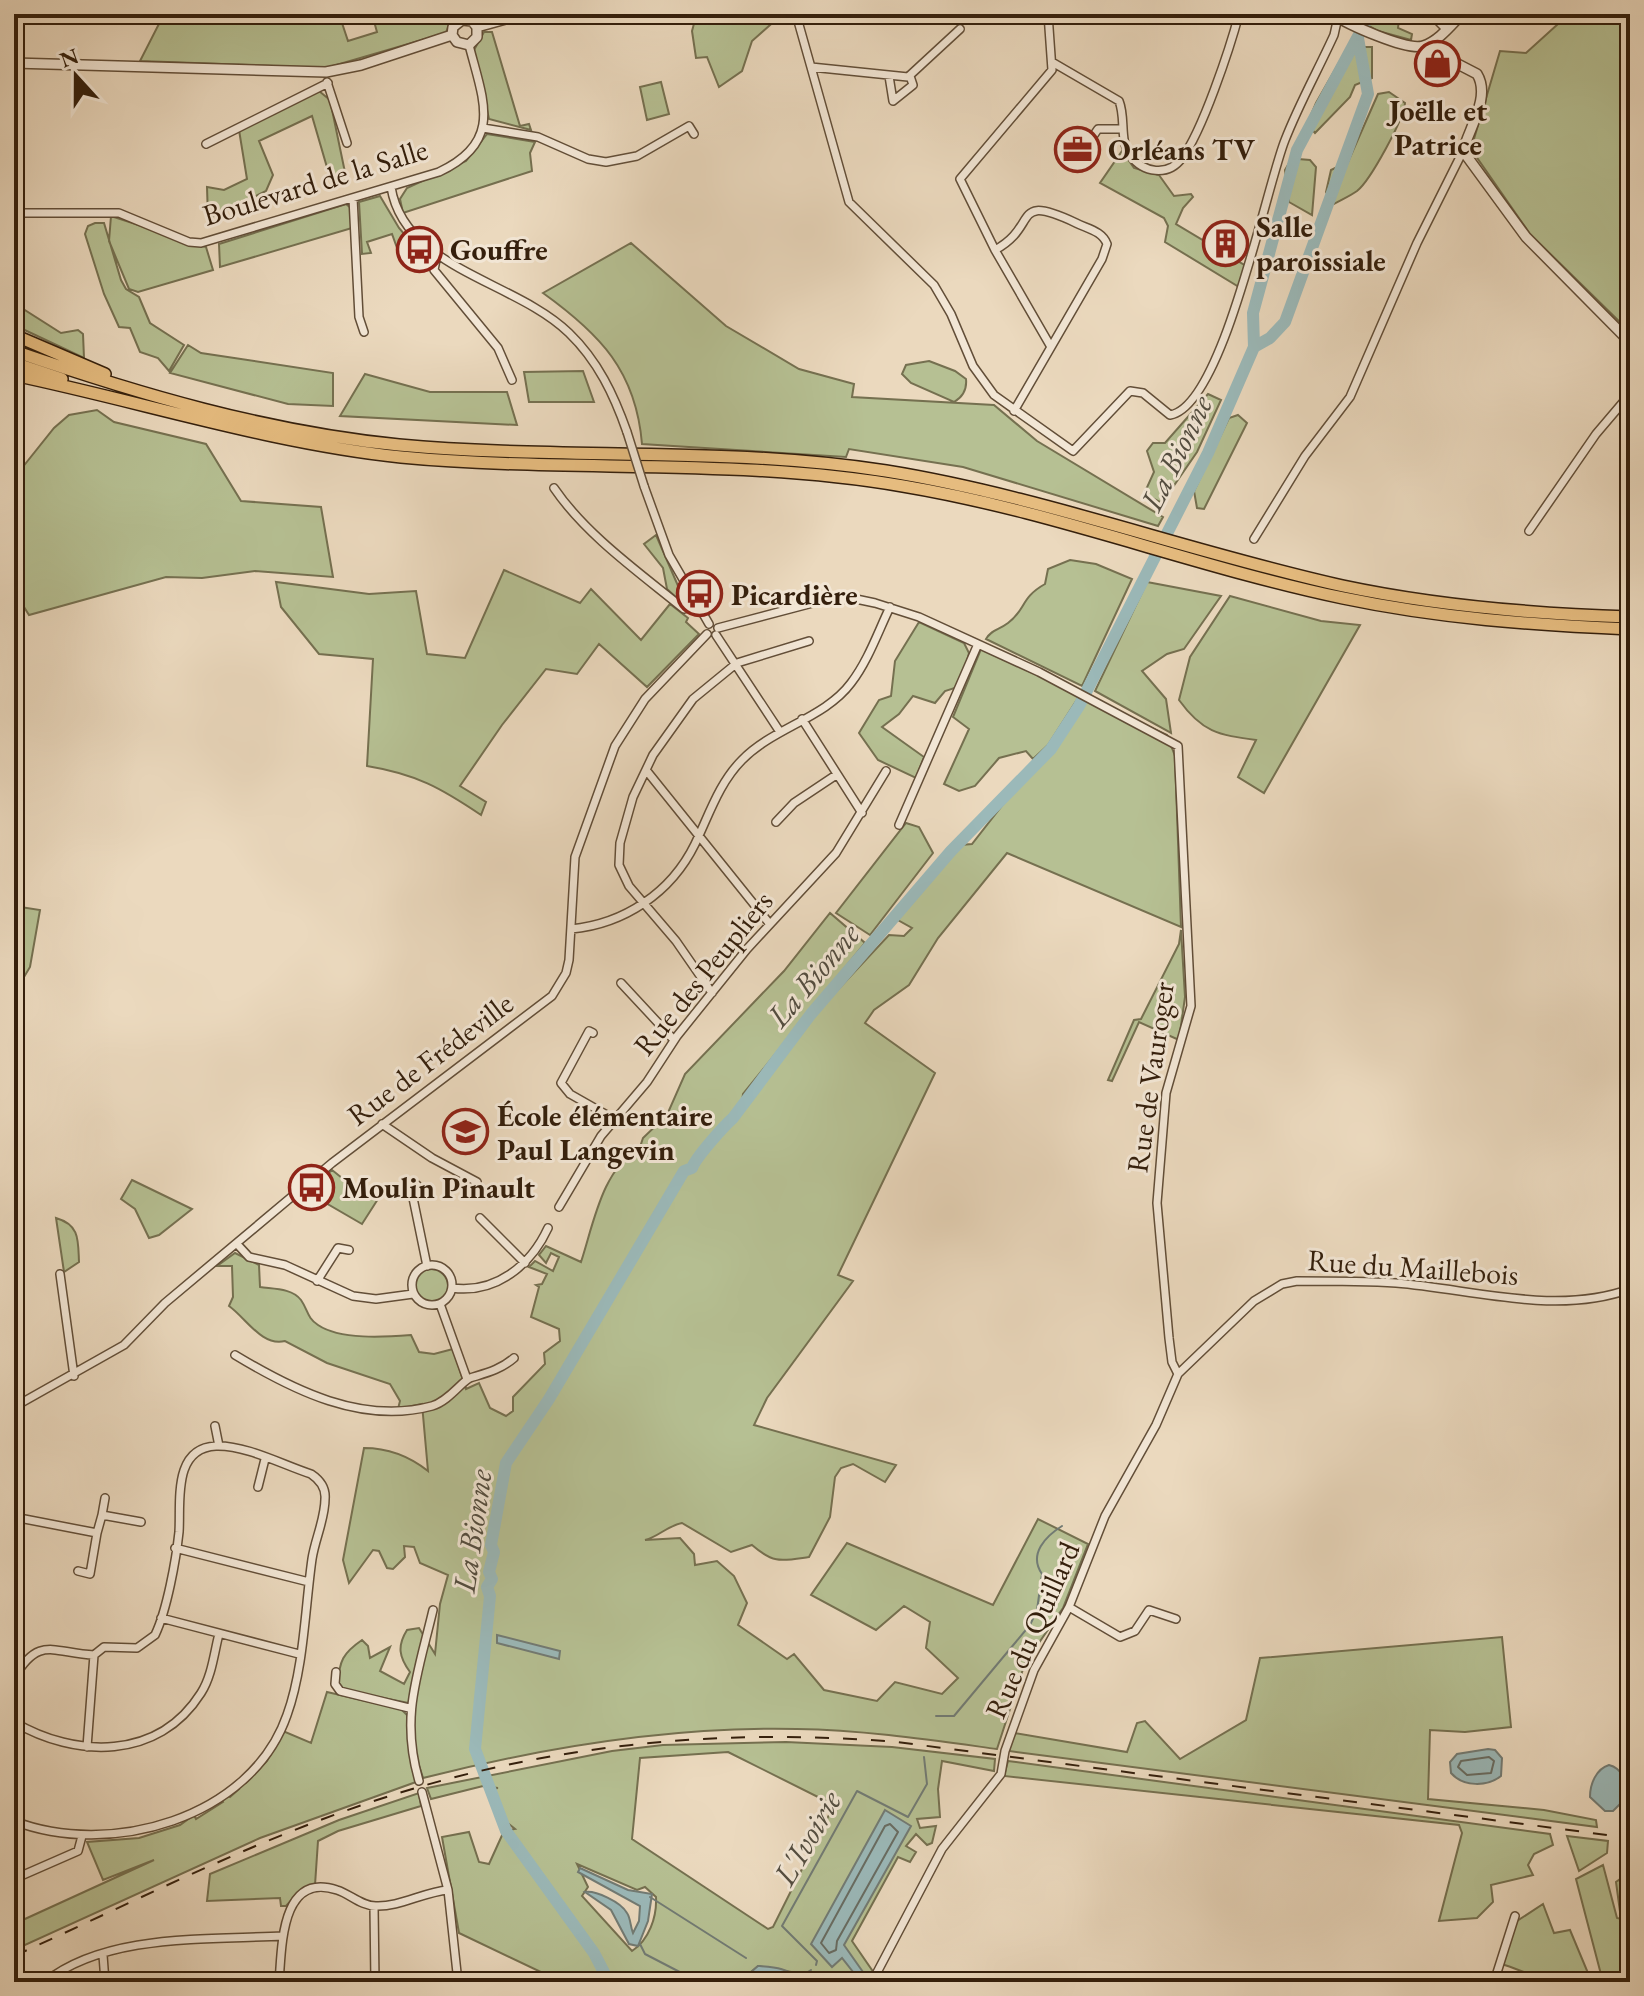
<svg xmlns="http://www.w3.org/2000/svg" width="1644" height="1996" font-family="'EB Garamond',serif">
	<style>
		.green { fill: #b6c093; stroke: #757050; stroke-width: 2; fill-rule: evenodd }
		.water { fill: #9bb9b9; stroke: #727b74; stroke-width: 2 }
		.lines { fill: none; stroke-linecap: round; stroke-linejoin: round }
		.shore { stroke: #686c62; stroke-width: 2 }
		.stream { stroke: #727b74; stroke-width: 2 }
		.river { stroke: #9bb9b9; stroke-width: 12 }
		.minor-casing { stroke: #624e38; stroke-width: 10 }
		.tertiary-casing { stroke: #624e38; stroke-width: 12 }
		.trunk-casing { stroke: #341f0c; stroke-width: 14 }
		.minor { stroke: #f2e6d5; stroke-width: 7 }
		.tertiary { stroke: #f2e6d5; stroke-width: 9 }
		.trunk { stroke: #e6bc7f; stroke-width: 11 }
		.rail { stroke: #341f0c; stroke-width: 2; stroke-dasharray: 14 14; stroke-linecap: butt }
		.minor-bridge-casing { stroke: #624e38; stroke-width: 10; stroke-linecap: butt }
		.minor-bridge { stroke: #f2e6d5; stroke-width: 7 }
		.labels { text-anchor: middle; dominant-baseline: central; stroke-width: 6; stroke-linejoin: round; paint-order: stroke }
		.poi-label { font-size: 30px; font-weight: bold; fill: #341f0c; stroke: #f2e6d5; text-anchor: start }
		.street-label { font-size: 30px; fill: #341f0c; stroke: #f2e6d5 }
		.water-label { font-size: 32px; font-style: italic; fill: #534d40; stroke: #f2e6d5 }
	</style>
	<rect width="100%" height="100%" fill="#ebd9be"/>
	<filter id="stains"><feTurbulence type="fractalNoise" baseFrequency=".0025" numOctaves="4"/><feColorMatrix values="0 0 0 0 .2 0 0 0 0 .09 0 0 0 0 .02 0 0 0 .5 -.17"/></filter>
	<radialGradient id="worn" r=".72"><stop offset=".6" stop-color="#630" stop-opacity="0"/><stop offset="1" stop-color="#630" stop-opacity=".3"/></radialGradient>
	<path class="green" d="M164,14H339L348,41L377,32L372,14L452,15L446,33L326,68L140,61Z
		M715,14H776L777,19L752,41L742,71L719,87L707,57L696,58L692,31L695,20Z
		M1359,14H1392L1399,20L1398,28L1412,34L1411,40L1378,31L1359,20Z
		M1569,14H1630V332L1530,234L1471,149L1500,51L1526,53Z
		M484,32H492L520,126L529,124L531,130L489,119L474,50Z
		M1348,47H1372V78L1355,85L1350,97L1315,133L1307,124L1316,103Z
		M661,82L669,114L647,120L640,87Z
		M319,91L330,100L347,182L331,181L312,116L259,141L273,175L266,191L208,219L207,187L224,190L247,179L239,130Z
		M1389,92L1405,103C1404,119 1370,181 1357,191C1350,196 1341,200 1334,204L1326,192L1331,170L1348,162L1378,94Z
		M487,134L535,142L530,153L532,171L403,213L400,199L407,188L466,161Z
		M1122,151L1134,168L1159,175L1174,196L1191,194L1193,197L1183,208L1176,224L1246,266L1239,287L1165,242L1168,226L1164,218L1100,183Z
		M1298,159L1310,160L1316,167L1312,215L1289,202L1285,170L1291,160Z
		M380,196L399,228L415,247L428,253L426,267L414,268L401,259L392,234L367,242L371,253L362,254L359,202Z
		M346,204L352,209V228L220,267L219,244Z
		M111,216L206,247L213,270L138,292L129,289L109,241Z
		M95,223H104L121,280L126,289L139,297L150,323L184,345L169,371L158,358L140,352L130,328L119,327L104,294L85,234L88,226Z
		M631,243L726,326L799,369L854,384L852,397L994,405L1037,441L1163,517L1158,526L963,467L849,449L846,457L642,444C636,371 600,334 543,293Z
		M14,307H20L61,333L78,330L83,334L84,358L14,325Z
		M188,345L201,353L333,373V406L288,404L170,373Z
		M929,361L955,371L966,379C967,389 963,397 954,402L911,383L902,374L906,365Z
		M583,371L594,402H529L524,372Z
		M365,374L430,392H507L517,425L340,416Z
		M1208,394L1221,400L1197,452L1162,503L1144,494L1154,472L1147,451L1153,443H1165Z
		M97,410L114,422L206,444L241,501L321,507L333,577L255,571L202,578L166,577L29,615L14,591V478L54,428L69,415Z
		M1238,415L1247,423L1204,509L1197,508L1194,491L1229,418Z
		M656,535L682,595L679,600L667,589L663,568L644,544Z
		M1070,560L1096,564L1132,579L1082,686L986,639C992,629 999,630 1008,623C1026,610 1020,598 1045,584L1048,569Z
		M504,570L580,603L591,589L641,640L670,604L688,618L686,622L699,634L647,687L599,644L577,674L546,669L502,725L460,786L486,802L481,815C441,788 416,774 367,766L373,659L319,654L281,607L276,582L369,594L416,591L427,654L465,658Z
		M1147,582L1221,596L1184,649L1167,654L1142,671L1166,699L1171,733L1095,691Z
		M1230,596L1321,621L1360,625L1264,793L1238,777L1256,740C1218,735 1202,732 1179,700L1190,657Z
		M919,622L964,643L969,653L961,686L945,691L935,703L913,696L899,714L882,727L924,757L916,778L878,760L859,733L879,700L891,696L895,661Z
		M981,649L1080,695L1048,745L1033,759L1026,751L999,758L975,786L959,791L944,784L969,729L953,717Z
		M1086,698L1167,735L1175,756L1181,927L1007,853L938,938L909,985L874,1010L865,1023L935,1073L838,1275L853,1281L767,1398L754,1425L896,1465L885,1482L853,1464L841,1468L835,1477L830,1517L809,1557C781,1561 774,1564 752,1545L731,1552L682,1523C665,1527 660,1536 645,1540L680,1538L694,1554L695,1565L717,1561L734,1576L747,1603L738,1625L787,1659L794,1654L824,1690L877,1701L895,1682L942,1694L958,1678L926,1648L930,1622L904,1606L876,1630L811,1595L847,1543L993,1605L1038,1519L1088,1544L1063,1608L1025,1663L997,1749C931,1740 864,1730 797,1729C671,1726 545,1747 423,1778L414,1749V1704L343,1690L338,1684C339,1661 343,1653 362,1640L368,1646L370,1658L390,1647L380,1671L404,1684L410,1672C399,1657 397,1646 407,1630L419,1628L435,1654L440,1604L448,1575L420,1563L414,1547L404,1546L405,1557L393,1569L387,1568L379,1551L373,1550L349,1583L343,1560L364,1448C389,1448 409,1456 428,1471L422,1404L398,1409L400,1401L390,1384L327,1363L285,1341C262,1347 246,1318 229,1306L233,1297L232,1266H217L235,1253L259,1265L260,1287C273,1289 292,1288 301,1300C308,1310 307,1318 318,1325C340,1340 385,1337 411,1335L419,1352L434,1354L453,1349L466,1389L479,1383L490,1408L506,1416L513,1411V1397L545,1364L544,1353L560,1341L559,1329L531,1317L539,1287L536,1285L542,1284L547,1274L529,1267L535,1261L553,1271L559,1257L551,1253L546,1263L539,1255L546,1246L581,1262C594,1222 602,1170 640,1147L643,1138L667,1115L685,1074L784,971L830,913L865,943L743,1094L742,1102L749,1103L811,1014L814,1015L889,935L904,936L912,928L896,919L960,845L972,844Z
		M906,823L919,827L933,853L870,935L836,913Z
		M14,906L40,910L30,967L24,977L23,1040L14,1041Z
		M1181,930L1185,997L1179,1040L1139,1022L1112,1081L1108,1080L1134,1020L1141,1019L1179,944Z
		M332,1170L357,1190L378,1199L362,1224L307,1192Z
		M132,1180L192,1209L159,1235L149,1238L135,1209L121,1199Z
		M56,1218C80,1225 78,1240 79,1262L64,1272Z
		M414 1286a17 17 0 1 1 34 0a17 17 0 1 1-34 0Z
		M1502,1637L1511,1727L1465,1732L1430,1730L1428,1799L1544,1810L1596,1820L1597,1827L1009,1751L1014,1733L1127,1752L1137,1723L1145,1721L1180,1759L1246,1720L1260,1658Z
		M327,1692L401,1709L407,1715L416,1782L260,1838L14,1950V1924L154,1860L103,1880L87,1842L139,1838L180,1825L194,1815L196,1819L223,1802L221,1798L226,1794L230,1797L239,1789L237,1786L246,1783L267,1761L283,1731L311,1743Z
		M786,1742L892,1747L995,1759L994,1771L942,1761L938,1789L940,1817L917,1819L920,1828L936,1826L932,1843L927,1845L916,1834L906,1846L916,1852L910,1862L898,1857L852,1941L874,1973L867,1982H802L791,1972L758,1966L751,1972L755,1982H546L543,1973L459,1933L442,1837L469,1832L479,1862L489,1864L504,1831L515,1829L505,1821L491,1789L498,1788L483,1786L431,1799L427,1788L612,1751L663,1745ZM728,1752L834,1805L773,1927L768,1929L632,1839L640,1758ZM577,1864L637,1890L645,1887L656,1897C657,1917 649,1940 632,1951L582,1896L588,1887Z
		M1008,1761L1550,1834L1553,1845L1534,1854L1528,1865L1533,1875L1491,1885L1493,1902L1477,1918L1439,1921L1462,1833L1459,1825L1004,1776Z
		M419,1793L421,1806L338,1831L318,1841L315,1885L298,1893L286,1906H281L280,1898L207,1901L210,1874L339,1820Z
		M1567,1836L1608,1841L1607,1853L1579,1871Z
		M1603,1865L1617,1918L1621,1919L1616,1882L1630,1872V1942L1623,1946L1625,1982H1603L1576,1879Z
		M1543,1904L1554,1933L1570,1930L1588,1973C1555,1989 1535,1975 1502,1964L1514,1923Z"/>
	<path class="water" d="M497,1635L560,1651L559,1659L497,1643Z
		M1488,1749L1495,1750L1502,1758L1501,1776C1487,1787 1463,1787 1451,1773L1450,1762L1457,1754Z
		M1609,1765C1622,1768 1628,1783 1628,1796L1613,1811H1605L1590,1797C1590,1784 1596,1769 1609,1765Z
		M885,1810L911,1826L844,1945L870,1982H861L842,1958L832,1967L811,1944Z
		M580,1868L628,1890L652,1894L648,1921L638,1946L629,1944L611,1910L585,1892C595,1890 621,1902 627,1913C631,1919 630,1926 633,1933L639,1921L640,1906L578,1872Z
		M758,1966C772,1967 792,1968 799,1981L753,1979L751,1972Z"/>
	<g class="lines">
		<path class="shore" d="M1489,1757L1494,1761L1491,1773L1467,1775L1458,1767L1461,1761Z
			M890,1824L898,1832L837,1941L836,1950L829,1953L821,1943L885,1826Z"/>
		<path class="stream" d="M1362,14L1363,22
			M936,1716H954L1030,1625L1037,1610L1042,1574C1028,1554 1046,1536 1062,1526
			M650,1897L746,1958
			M640,1944L645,1954L699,1982
			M816,1965L817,1961L782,1926L857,1791L908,1817L927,1784L924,1757
			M798,1978L811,1970"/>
		<path class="river" d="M1254,347L1270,338L1285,322L1368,94L1358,38
			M609,1982L594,1953L506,1831L475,1749L490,1596L487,1587L492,1579L489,1572L494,1552L491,1545L506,1463L549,1399L684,1171L692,1168C696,1157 724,1126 733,1118L811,1014L951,851L1051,749L1079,706L1208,453L1254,347L1253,313L1297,150L1370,14"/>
		<defs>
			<path id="minor" d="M796,14L849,202L934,285L951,314L973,366L994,395L1073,451L1130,391L1143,393L1170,415C1223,407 1266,187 1285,140C1299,104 1318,70 1334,35L1338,17
				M1048,14L1052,70L960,179L995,250L1051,347
				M1438,21L1446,29
				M1052,62L1119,101C1126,118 1119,140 1130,155C1143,173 1168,177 1182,158C1202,132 1230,48 1239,14
				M811,67L908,77L960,29
				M889,76L893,101L913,85L910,76
				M327,82L347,143
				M483,128L538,137L588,159L606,162L637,156L689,126L694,134
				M206,144L328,83
				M1079,157L1098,129H1123
				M391,187C404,269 516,281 569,333C598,361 614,395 627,432
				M353,198L359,317L364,332
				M14,213H119L189,242L201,243L439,172C504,142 483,100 469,45
				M995,250C1040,226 1010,192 1076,223C1088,229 1102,231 1107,244L1102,259L1014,411
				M437,254L434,270L498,348L512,380
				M644,486L669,555L709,624
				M554,488C586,535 640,573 684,609L696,606
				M1529,531L1596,434L1630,394
				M1254,539L1305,456L1350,397L1417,243L1463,151
				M718,628L824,600L856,599L875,603L919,617L1039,672L1178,746L1191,1006L1166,1093L1157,1203L1169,1338L1172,1362L1178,1374
				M716,635L780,732
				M802,719L862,813
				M646,770L769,923
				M776,822L794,803L836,775
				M899,825L978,644
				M571,929C624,924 671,893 695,844C709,815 719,783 742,760C773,728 825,718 851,683C868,661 878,632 890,607
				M621,983L674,1040
				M712,993L676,941L629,886L619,865L620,843L633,797L653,755L693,699L737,663L809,641
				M593,1033L589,1031L561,1083L570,1094L614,1119
				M382,1124L432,1158L477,1182
				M417,1185L412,1193L427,1266
				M559,1207L601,1136L647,1082L677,1036L747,949L836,853L886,771
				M480,1218L525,1263
				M237,1244L249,1257L285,1265L353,1296L376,1299L413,1294
				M412 1285a20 20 0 1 1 40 0a20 20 0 1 1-40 0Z
				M60,1274L74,1376
				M317,1281L338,1248L349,1250
				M452,1288C496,1294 531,1265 548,1228
				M440,1304L467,1379
				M235,1355C293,1390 362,1425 432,1406C449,1401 462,1381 470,1378C486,1373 500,1370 514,1358
				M14,1407L124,1345L165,1303L332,1163L552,996L566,973L569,960L575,857L615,746L645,699L707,634
				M215,1426L219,1446
				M258,1487L265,1459
				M102,1515L105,1498
				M14,1517L97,1533L102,1515L141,1522
				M175,1548L309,1582
				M78,1571L90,1574L97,1533
				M1069,1607L1120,1637L1135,1631L1149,1610L1176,1619
				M161,1618L299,1654
				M336,1672L335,1684L340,1691L409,1708
				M14,1678C39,1635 53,1653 94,1655L104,1647L137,1648L155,1635C167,1610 176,1560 179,1532C181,1503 172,1448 216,1446C246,1445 283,1465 311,1474C320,1480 326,1488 325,1499C325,1519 315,1539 312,1559C305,1608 304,1668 287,1715C251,1819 109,1858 14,1821
				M14,1722C75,1758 158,1761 201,1693C212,1676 214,1653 219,1634
				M87,1747L94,1655
				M419,1781C400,1716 418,1674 433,1610
				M422,1792L448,1890L458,1982
				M14,1879L78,1851L82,1836
				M374,1907L375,1982
				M103,1955L105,1982
				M45,1982C106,1933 209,1940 283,1936
				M279,1982C282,1949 280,1871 337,1890C350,1894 361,1906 376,1906C399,1907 424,1892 448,1890
				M872,1982L942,1849L1001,1774L1005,1751L1034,1670L1069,1607L1105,1516L1156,1425L1178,1374L1254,1301L1282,1284L1297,1281C1330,1281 1364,1281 1396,1283C1472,1289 1556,1316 1630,1289
				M1494,1982L1515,1916"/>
			<path id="tertiary" d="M1333,14C1347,24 1407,51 1423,46C1438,42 1452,24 1462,14
				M477,27L524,14
				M452,35L457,42L469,45L477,37V27
				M452,35L453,27L462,20L472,21L477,27
				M1423,46L1477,74C1491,97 1469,128 1463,151L1526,237L1630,342
				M14,63L326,72L361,65L452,35"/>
			<path id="trunk" d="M14,335L105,374
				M14,351C139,394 267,432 399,445C561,460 725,446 886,471C1041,496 1189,552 1343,586C1437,606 1534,614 1630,617
				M14,363L62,379
				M14,375C143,402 269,443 401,457C568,473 737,457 903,486C1053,511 1195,567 1343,598C1438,618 1534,625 1630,629"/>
		</defs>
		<use href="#minor" class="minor-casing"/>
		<use href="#tertiary" class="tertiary-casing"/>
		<use href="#trunk" class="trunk-casing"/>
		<use href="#minor" class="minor"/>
		<use href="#tertiary" class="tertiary"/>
		<use href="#trunk" class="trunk"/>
		<path class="rail" d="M14,1956C132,1903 248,1843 371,1802C541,1745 719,1727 897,1742L1630,1838"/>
		<defs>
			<path id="minor-bridge" d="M627,432L644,486"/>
		</defs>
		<use href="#minor-bridge" class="minor-bridge-casing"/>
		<use href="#minor-bridge" class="minor-bridge"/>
	</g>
	<defs>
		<symbol id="shop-ring" viewBox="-11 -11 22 22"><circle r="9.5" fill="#f2e6d5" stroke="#8f2418" stroke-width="1.5"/><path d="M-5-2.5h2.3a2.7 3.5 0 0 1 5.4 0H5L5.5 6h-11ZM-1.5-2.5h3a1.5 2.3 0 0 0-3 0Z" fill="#8f2418"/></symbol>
		<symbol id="office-ring" viewBox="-11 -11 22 22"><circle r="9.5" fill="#f2e6d5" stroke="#8f2418" stroke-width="1.5"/><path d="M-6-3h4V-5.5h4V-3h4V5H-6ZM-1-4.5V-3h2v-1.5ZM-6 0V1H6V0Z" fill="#8f2418"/></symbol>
		<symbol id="building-ring" viewBox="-11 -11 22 22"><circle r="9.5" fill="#f2e6d5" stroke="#8f2418" stroke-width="1.5"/><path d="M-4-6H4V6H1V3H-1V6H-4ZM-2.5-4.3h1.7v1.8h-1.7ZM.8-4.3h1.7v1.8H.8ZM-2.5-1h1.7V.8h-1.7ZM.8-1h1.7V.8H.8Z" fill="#8f2418"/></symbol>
		<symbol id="bus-ring" viewBox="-11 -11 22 22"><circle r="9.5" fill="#f2e6d5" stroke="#8f2418" stroke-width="1.5"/><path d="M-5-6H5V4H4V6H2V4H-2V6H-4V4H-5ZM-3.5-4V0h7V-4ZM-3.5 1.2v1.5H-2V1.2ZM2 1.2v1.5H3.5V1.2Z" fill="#8f2418"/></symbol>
		<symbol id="school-ring" viewBox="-11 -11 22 22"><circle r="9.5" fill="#f2e6d5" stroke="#8f2418" stroke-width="1.5"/><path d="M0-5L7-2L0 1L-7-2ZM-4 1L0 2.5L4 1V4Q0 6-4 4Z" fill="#8f2418"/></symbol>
	</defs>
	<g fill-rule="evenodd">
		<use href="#shop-ring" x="1412" y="38" width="51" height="51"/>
		<use href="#office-ring" x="1052" y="124" width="51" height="51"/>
		<use href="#building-ring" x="1200" y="218" width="51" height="51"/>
		<use href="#bus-ring" x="394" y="224" width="51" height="51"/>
		<use href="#bus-ring" x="674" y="568" width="51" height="51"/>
		<use href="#school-ring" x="440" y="1106" width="51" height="51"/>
		<use href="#bus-ring" x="286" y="1162" width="51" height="51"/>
	</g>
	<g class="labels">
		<g class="poi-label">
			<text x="1438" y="110" text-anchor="middle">Joëlle et<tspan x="1438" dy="34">Patrice</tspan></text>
			<text x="1108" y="149">Orléans TV</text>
			<text x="1256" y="226">Salle<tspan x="1256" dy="34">paroissiale</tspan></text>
			<text x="450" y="249">Gouffre</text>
			<text x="731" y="594">Picardière</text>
			<text x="497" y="1115">École élémentaire<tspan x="497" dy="34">Paul Langevin</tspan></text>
			<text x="342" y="1187">Moulin Pinault</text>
		</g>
		<g class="street-label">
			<text transform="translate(315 182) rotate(-17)">Boulevard de la Salle</text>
			<text transform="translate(703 973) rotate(-51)">Rue des Peupliers</text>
			<text transform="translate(430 1059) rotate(-37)">Rue de Frédeville</text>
			<text transform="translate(1150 1077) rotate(-82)">Rue de Vauroger</text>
			<text transform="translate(1413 1267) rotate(4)">Rue du Maillebois</text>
			<text transform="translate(1032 1630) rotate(-66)">Rue du Quillard</text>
		</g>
		<g class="water-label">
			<text transform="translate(1176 453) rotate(-64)">La Bionne</text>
			<text transform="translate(813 975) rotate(-50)">La Bionne</text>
			<text transform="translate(472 1531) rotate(-82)">La Bionne</text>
			<text transform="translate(807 1838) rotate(-60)">L'Ivoirie</text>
		</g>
	</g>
	<rect width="1644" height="1996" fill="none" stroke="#ebd9be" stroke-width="48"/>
	<rect x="16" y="16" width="1612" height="1964" fill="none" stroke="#341f0c" stroke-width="4"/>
	<rect x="24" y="24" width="1596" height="1948" fill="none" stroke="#341f0c" stroke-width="2"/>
	<g transform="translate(76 76) rotate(339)" stroke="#f2e6d5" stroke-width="6" paint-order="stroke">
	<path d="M0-6L14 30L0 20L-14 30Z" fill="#341f0c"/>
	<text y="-12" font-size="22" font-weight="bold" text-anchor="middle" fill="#341f0c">N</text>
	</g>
	<rect width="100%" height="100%" filter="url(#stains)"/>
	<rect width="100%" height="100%" fill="url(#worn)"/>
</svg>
